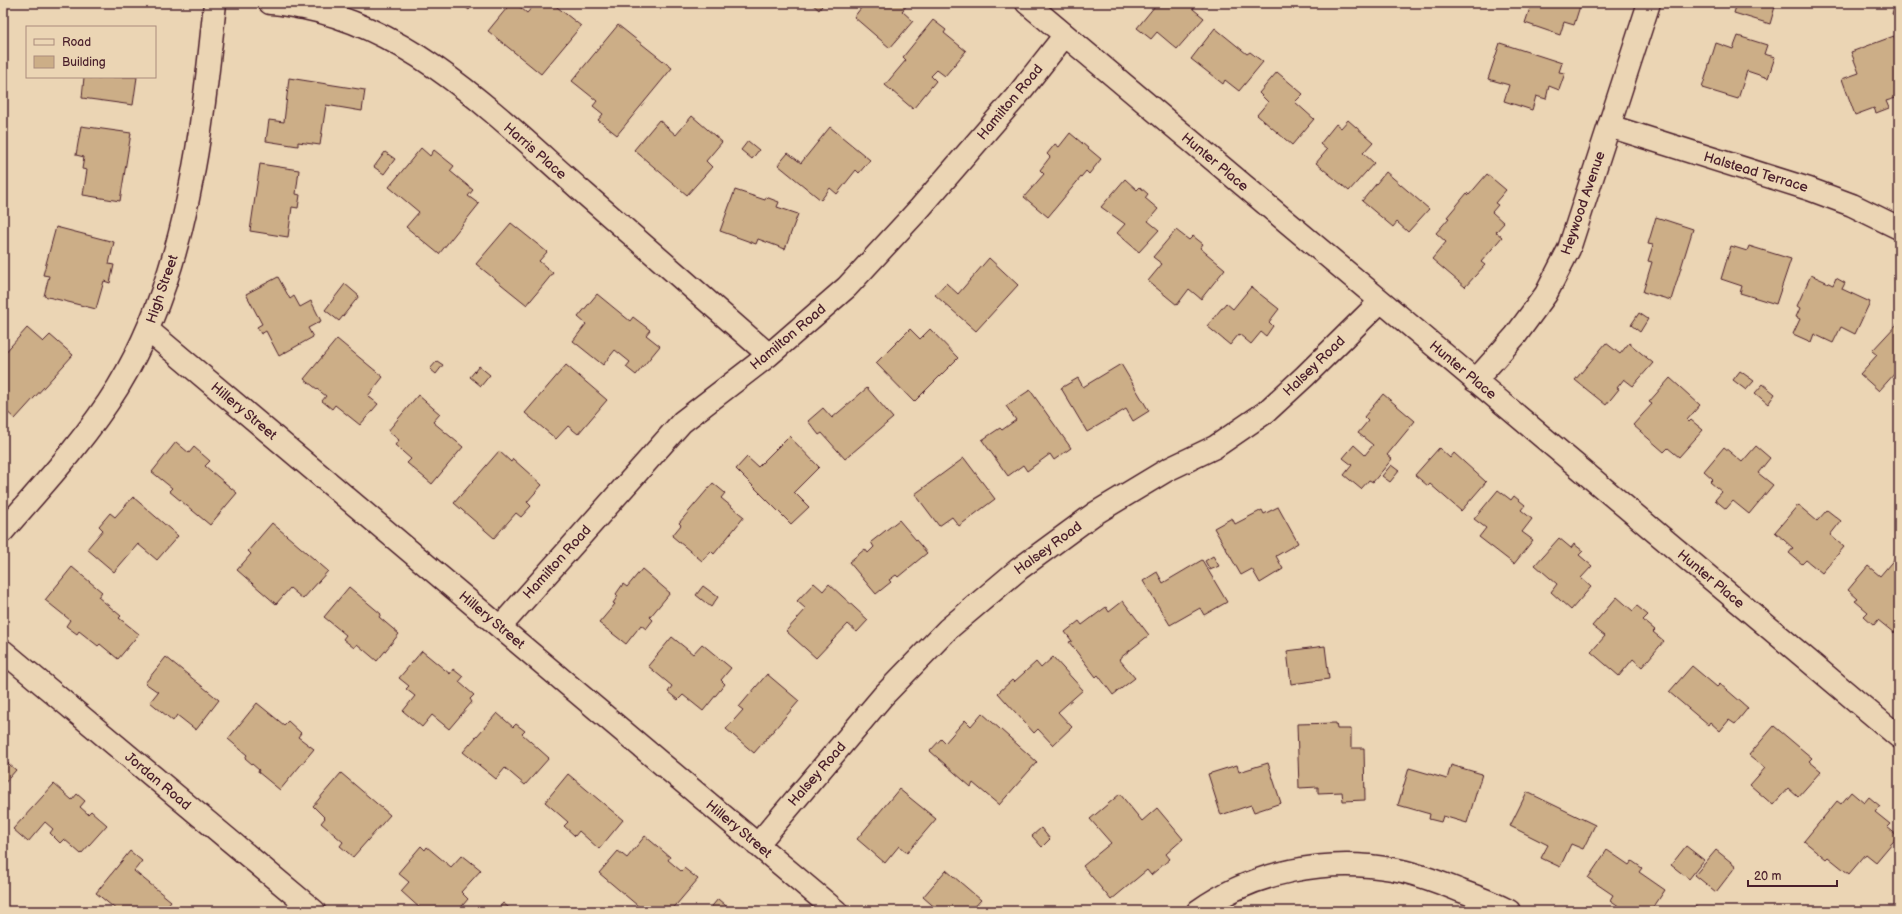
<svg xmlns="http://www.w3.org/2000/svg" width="1902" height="914" font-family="'Balsamiq Sans',sans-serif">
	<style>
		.building { fill: #ccae87; stroke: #4a1f2b }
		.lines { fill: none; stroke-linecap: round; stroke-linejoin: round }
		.street-casing { stroke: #4a1f2b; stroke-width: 25 }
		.street { stroke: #ebd5b4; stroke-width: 22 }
		.labels { text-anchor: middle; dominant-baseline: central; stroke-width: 3; stroke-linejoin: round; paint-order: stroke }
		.street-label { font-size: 14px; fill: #4a1f2b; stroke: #ebd5b4 }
	</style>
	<rect width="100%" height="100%" fill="#ebd5b4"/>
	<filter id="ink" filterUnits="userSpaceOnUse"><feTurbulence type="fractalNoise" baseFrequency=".025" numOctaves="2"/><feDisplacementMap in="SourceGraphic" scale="8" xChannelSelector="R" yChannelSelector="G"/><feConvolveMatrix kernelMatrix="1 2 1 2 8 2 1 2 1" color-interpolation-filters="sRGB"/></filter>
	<g filter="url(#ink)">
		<path class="building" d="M116,3H147V6Z
			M460,3H474L469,10Z
			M511,3H515L527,13L536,3H552L581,26L541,74L488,31Z
			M811,3H824L819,10Z
			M854,3H909L902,11L913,21L890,48L854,17L861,8Z
			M1152,3H1197L1193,9L1204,18L1177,49L1157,32L1151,39L1137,28L1155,6Z
			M1523,3H1581L1574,25L1564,22L1560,35L1525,23L1530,8L1522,6Z
			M1737,3H1776L1770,24L1734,13Z
			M1895,3H1899V16L1892,14Z
			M933,20L946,30L944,33L966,51L945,76L937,70L931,76L936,81L913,109L885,85L906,60L903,57Z
			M618,25L672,68L617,135L598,120L603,114L593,106L597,101L572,81Z
			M1215,28L1247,54L1250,52L1263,62L1239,91L1225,80L1223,84L1191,59Z
			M1738,36L1767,45L1764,54L1775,57L1768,78L1747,71L1738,99L1702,88L1716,43L1733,49Z
			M1894,36L1899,49V97L1886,101L1889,108L1876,113L1874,108L1855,115L1842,79L1859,73L1851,52Z
			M1500,43L1562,63L1559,72L1565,73L1559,90L1549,86L1546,99L1536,96L1532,110L1504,101L1509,85L1488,79Z
			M1277,72L1303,94L1295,102L1314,119L1292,145L1257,115L1268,102L1259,93Z
			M84,77L100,79V77H137L133,105L82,98Z
			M289,78L365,90L362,111L326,105L320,145L298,142V146L266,141L269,120L284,122Z
			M692,116L722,142L706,161L712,167L687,195L634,150L659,120L676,135Z
			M1348,120L1373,142L1363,153L1374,163L1349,191L1316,163L1327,150L1320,144L1336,124L1341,128Z
			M81,126L131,133L120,201L83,195L87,170L82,169L84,157L76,155Z
			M830,127L870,160L859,173L856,170L837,194L830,188L821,200L778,165L788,153L801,163Z
			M1070,133L1101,159L1089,174L1086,171L1048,217L1024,197L1044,174L1040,170L1050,157L1047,154L1055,144L1059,147Z
			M748,141L759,150L752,159L741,150Z
			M421,148L430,156L434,150L454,166L450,171L473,190L468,196L479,204L439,254L406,227L419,212L389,187Z
			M385,152L395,159L384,174L374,167Z
			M260,164L299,170L296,194L300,195L298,208L292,207L288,237L250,231Z
			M1386,172L1429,209L1408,232L1397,222L1393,227L1362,201Z
			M1487,174L1506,190L1495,203L1498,205L1492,212L1504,223L1496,232L1502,237L1481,262L1485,265L1465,287L1432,259L1446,242L1436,233L1449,218L1447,217L1467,193L1469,195Z
			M1125,179L1137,190L1140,187L1148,194L1145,198L1158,209L1148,221L1159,230L1139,252L1117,233L1125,224L1101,207Z
			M735,190L765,200L766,197L779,202L777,207L798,214L785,249L758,239L756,244L720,231Z
			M1656,217L1693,229L1671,300L1643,292L1652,262L1648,261L1653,245L1648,244Z
			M511,223L547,252L539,261L553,273L527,305L476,264Z
			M56,227L114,242L109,264L114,265L110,283L104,281L96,309L44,296L49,276L43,275Z
			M1176,230L1189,240L1193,236L1203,244L1200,248L1225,269L1201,299L1189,289L1177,305L1148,281L1162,264L1153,257Z
			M1731,246L1747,251L1749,246L1791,259L1776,304L1740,293L1742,286L1721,279Z
			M989,258L1018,285L976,331L935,295L946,283L958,294Z
			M1811,275L1833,285L1836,278L1845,283L1842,289L1870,302L1855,334L1841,327L1833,343L1814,334L1811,342L1793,334L1800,319L1796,317L1800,308L1797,306Z
			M278,277L290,299L294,296L300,307L311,301L321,321L308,328L313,337L279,356L266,331L261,334L257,327L262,324L246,294Z
			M345,284L359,296L339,321L325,310Z
			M1251,287L1279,309L1269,322L1273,326L1266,336L1261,332L1251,344L1239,334L1230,345L1207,326L1226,303L1233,309Z
			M597,294L630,321L633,317L650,330L646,335L660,346L636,375L626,367L630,362L615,350L603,365L573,341L586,324L578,317Z
			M1639,313L1648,319L1640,332L1631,325Z
			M1898,323L1899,375L1896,372L1879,391L1860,374L1877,355L1872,351Z
			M27,328L43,342L50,335L73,355L15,419L3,408V381L6,378L3,375V355Z
			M910,329L920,339L930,329L958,358L914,402L876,363Z
			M337,339L383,377L368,396L378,404L360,425L335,405L332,409L322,401L326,396L304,379Z
			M1606,343L1620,354L1629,343L1653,363L1633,386L1624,379L1617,388L1619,389L1606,405L1575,380Z
			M437,361L443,365L436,374L430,369Z
			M1121,364L1149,411L1133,421L1126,409L1087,432L1061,388L1078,378L1083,387Z
			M566,365L607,400L578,434L568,426L556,439L525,413Z
			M479,366L490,375L481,386L470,377Z
			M1740,371L1754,381L1746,390L1733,380Z
			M1670,378L1700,405L1687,420L1689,422L1691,420L1703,430L1679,457L1668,448L1664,452L1633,425L1652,404L1649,402Z
			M1763,384L1775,394L1768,404L1755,393Z
			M867,388L893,418L845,459L822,433L819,435L808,421L823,408L832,418Z
			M1030,390L1071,448L1054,460L1050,454L1027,471L1023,465L1008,476L982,440L1000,428L1002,430L1016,420L1006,406Z
			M1383,394L1415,421L1387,455L1392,459L1373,482L1369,480L1361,489L1344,475L1352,465L1343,458L1354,445L1365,455L1373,445L1358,433L1368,421L1364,417Z
			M418,395L440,414L433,422L463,447L432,484L407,463L411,459L395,445L399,440L388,431Z
			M789,436L819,467L794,492L809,507L791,524L736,469L747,457L758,467Z
			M176,442L189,453L194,447L210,461L205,466L237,493L210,525L169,491L172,488L152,472Z
			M1756,446L1770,458L1758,473L1773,485L1749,514L1733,501L1726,509L1715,500L1722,492L1710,482L1713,479L1704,471L1724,447L1742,462Z
			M1439,448L1450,458L1454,453L1486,482L1461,511L1430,484L1428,486L1415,475Z
			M499,451L511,462L513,459L542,485L527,502L531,506L521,517L516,513L494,538L454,503Z
			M964,458L995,499L959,526L952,517L939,526L915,494Z
			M1391,465L1399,471L1390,482L1382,476Z
			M713,483L725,493L721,498L744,517L714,554L711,551L702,561L672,536L681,525L679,523Z
			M1498,490L1511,500L1514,496L1525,505L1521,510L1532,519L1522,532L1533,540L1514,564L1479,537L1486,528L1474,519Z
			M133,497L178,536L157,560L138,544L114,572L87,549L103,530L99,526L110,513L115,517Z
			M1798,505L1817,521L1827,510L1841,521L1830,535L1844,547L1822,573L1806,560L1802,564L1789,553L1793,548L1775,532Z
			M1278,507L1298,543L1276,556L1283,569L1260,583L1252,569L1241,575L1214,528L1232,518L1235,524L1262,510L1264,514Z
			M899,520L927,553L898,577L896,575L889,580L891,582L876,594L849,562L865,549L868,553L874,547L871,542Z
			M272,523L328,571L303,599L290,588L276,604L237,570L251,554L248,551Z
			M1559,538L1571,548L1574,544L1583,551L1579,555L1592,566L1581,578L1591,587L1571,610L1551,592L1557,584L1535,565Z
			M1213,556L1219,566L1210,570L1205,561Z
			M1896,557L1899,560V627L1894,633L1878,620L1874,625L1864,616L1868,612L1855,601L1858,599L1848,590L1868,566L1880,576Z
			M1202,560L1227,602L1204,615L1200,608L1170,625L1143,581L1157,572L1163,583Z
			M72,567L102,592L98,597L121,616L119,618L139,634L118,659L100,644L98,646L79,631L77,634L66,626L70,620L45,600Z
			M642,569L670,593L650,617L653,620L646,629L641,625L626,644L599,623L615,604L613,603L618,596L616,594L623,584L627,587Z
			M814,583L823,591L829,584L868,620L857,632L848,624L816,658L786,631L806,609L797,601Z
			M703,586L718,597L711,607L696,595Z
			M349,587L381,614L379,617L399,634L377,661L357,644L354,648L343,639L346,635L324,617Z
			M1617,597L1633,611L1637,606L1648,615L1643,620L1655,630L1653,632L1664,641L1642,667L1633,659L1619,676L1591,652L1605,636L1592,626Z
			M1123,601L1149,635L1119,659L1135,678L1113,695L1098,675L1096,677L1069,642L1072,641L1065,632L1079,621L1082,625L1106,607L1109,612Z
			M672,637L693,654L702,644L731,668L721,680L725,684L703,711L683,695L678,700L668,692L672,686L648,666Z
			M1325,646L1329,679L1291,684L1287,651Z
			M422,651L450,674L453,669L463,677L459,682L474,695L470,699L472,702L449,729L432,715L422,727L403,711L415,696L406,689L409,686L399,678Z
			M166,657L219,700L196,730L177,715L173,721L150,702L158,692L145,683Z
			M1053,657L1083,690L1058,712L1072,727L1053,745L1038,729L1034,733L998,693L1012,680L1014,682L1036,662L1041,668Z
			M1692,666L1717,687L1720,684L1748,708L1735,724L1729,720L1720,731L1710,722L1708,725L1669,692Z
			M767,674L799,701L754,753L726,729L743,710L739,707Z
			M257,703L284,725L288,721L301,733L298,737L314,749L280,790L258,772L259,770L245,758L247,755L228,739Z
			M497,713L513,727L516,724L525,731L522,734L549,758L525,785L505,768L496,779L463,752Z
			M982,713L1037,762L999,805L973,783L971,787L930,751L941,739L945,743L965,720L971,726Z
			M1336,723L1337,729H1351V748H1364L1365,800L1343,801L1342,792L1318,793V787L1299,788L1297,724Z
			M1774,726L1812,758L1809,761L1821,771L1798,797L1788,788L1773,805L1750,785L1765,768L1749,755Z
			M3,759L16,770L3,785Z
			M1268,763L1281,803L1254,812L1251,805L1221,815L1208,774L1237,765L1239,772Z
			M1451,765L1482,774L1467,823L1443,816L1441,822L1429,819L1430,814L1398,805L1409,768L1447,779Z
			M341,773L390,815L353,857L340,846L343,842L321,823L325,818L313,806Z
			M568,774L623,820L599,849L579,831L575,836L564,826L568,822L545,802Z
			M54,784L72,800L77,794L85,801L80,807L88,814L91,811L107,825L81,854L64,839L60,843L50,833L53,829L45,822L28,842L13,829Z
			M899,789L936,819L907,853L899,846L885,863L857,839Z
			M1527,792L1595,825L1583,849L1571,844L1560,867L1541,858L1548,845L1510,826Z
			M1851,792L1864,803L1869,797L1880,806L1875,812L1890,824L1887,827L1898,836L1876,862L1866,854L1849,874L1828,857L1826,859L1804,841L1837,801L1841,804Z
			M1120,794L1142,821L1157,808L1183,839L1166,854L1170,859L1151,875L1147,870L1111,900L1083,866L1111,843L1090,819Z
			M1041,828L1050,839L1042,847L1032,836Z
			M645,836L670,857L668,860L681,871L684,868L698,879L671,911H644L599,873L618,851L627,858Z
			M421,846L425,850L427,847L451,867L462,855L481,870L461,892L468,899L458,911H451L449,909L447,911H423L401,891L409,882L398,873Z
			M1686,846L1704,860L1689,879L1671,865Z
			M1607,850L1629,865L1632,861L1642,868L1639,872L1665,890L1651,911H1626L1610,900L1613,895L1588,878Z
			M1716,850L1736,866L1716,892L1695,875Z
			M130,851L142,861L134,871L171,901L163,911H118L96,893Z
			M946,870L981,900L971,911H939L923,897Z
			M718,899L732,911H708Z
			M503,903L513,911H496Z
			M1695,906L1701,911H1690Z"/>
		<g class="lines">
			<defs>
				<path id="street" d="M270,3C281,3 292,6 304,8C415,30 501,120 584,193C646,247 707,301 769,355
					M1027,3L1899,737
					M1609,126L1809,189L1852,205L1899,228
					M148,330L836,911
					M1475,381L1516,335L1546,294L1569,249L1649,3
					M3,531C43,485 86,439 118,387C187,273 202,133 215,3
					M500,627L682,422L769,355L847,287L920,208L1016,97L1065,35
					M3,651L314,911
					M757,845L883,696L948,629L1019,569L1094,514L1167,470L1215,447L1266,412L1305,376L1381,301
					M1198,911C1253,872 1326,857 1392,869C1416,873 1439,882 1461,891C1478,897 1494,903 1509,911"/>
			</defs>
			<use href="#street" class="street-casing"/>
			<use href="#street" class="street"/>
		</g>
	</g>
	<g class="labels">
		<g class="street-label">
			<text transform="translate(1010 102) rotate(-50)">Hamilton Road</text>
			<text transform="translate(535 151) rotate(41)">Harris Place</text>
			<text transform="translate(1215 162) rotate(40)">Hunter Place</text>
			<text transform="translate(1756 172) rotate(17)">Halstead Terrace</text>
			<text transform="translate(1583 203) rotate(-71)">Heywood Avenue</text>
			<text transform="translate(162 289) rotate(-71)">High Street</text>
			<text transform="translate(788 337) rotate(-40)">Hamilton Road</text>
			<text transform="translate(1314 366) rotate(-44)">Halsey Road</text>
			<text transform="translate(1463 370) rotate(40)">Hunter Place</text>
			<text transform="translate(244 411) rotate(40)">Hillery Street</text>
			<text transform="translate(1048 548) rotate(-36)">Halsey Road</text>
			<text transform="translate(557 562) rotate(-48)">Hamilton Road</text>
			<text transform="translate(1711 579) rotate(40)">Hunter Place</text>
			<text transform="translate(492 620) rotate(40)">Hillery Street</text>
			<text transform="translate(817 774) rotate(-49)">Halsey Road</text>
			<text transform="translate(158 781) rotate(40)">Jordan Road</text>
			<text transform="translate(739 829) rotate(40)">Hillery Street</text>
		</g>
	</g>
	<rect width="1902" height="914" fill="none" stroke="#ebd5b4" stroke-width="16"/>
	<rect x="8" y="8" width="1886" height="898" fill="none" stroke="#4a1f2b" stroke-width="1.5" filter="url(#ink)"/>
	<rect x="26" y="26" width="130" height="52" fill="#ebd5b4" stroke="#ab8c7d"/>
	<rect x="34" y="39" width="20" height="6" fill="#ebd5b4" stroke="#ab8c7d"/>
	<text x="62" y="46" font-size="12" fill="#4a1f2b">Road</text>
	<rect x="34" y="56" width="20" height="12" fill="#ccae87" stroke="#ab8c7d"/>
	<text x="62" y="66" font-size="12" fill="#4a1f2b">Building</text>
	<path d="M1748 880v6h89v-6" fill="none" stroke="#4a1f2b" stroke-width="2"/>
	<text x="1754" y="880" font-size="12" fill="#4a1f2b" stroke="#ebd5b4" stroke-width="3" paint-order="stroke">20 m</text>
</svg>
